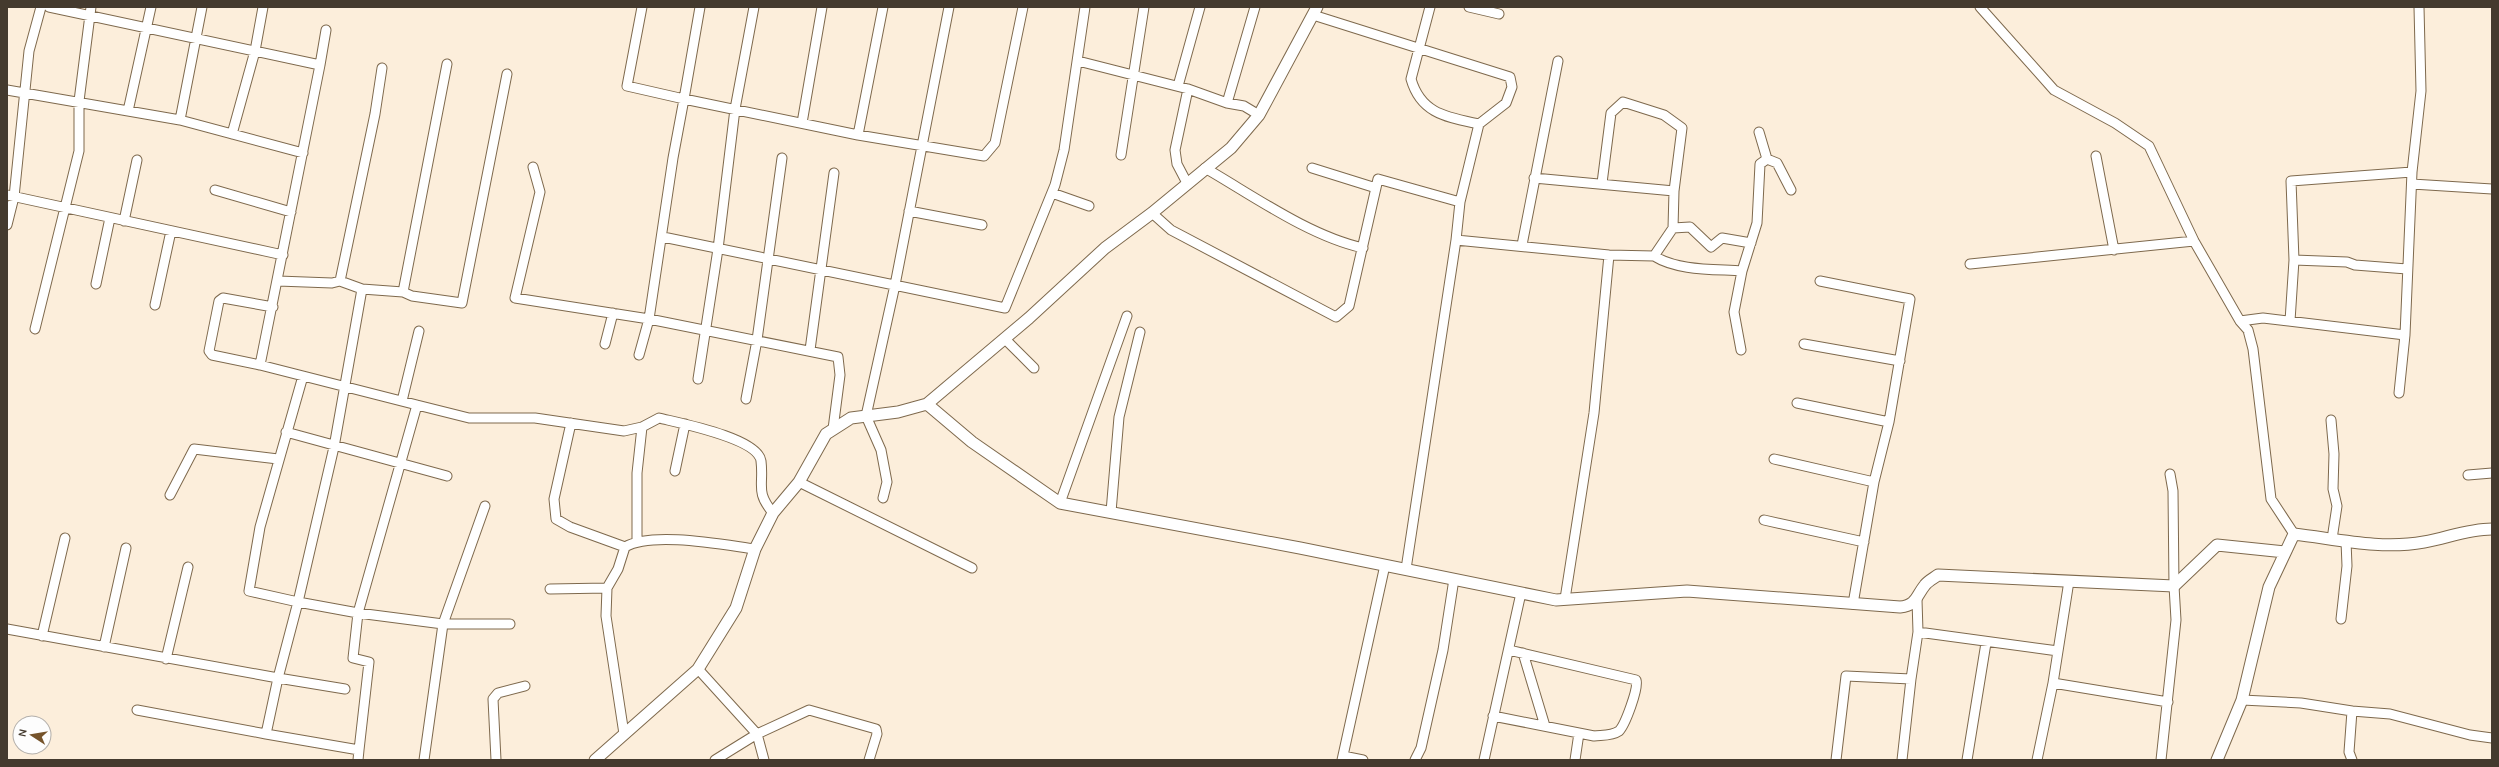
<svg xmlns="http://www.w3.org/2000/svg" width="2499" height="767" font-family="Karla,sans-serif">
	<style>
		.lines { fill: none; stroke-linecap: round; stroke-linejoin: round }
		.minor-casing { stroke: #7e694d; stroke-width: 11 }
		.tertiary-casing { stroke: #7e694d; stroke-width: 13 }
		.minor { stroke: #fff; stroke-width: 9 }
		.tertiary { stroke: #fff; stroke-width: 11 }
	</style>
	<rect width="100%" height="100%" fill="#fceedb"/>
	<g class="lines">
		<defs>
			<path id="minor" d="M49,7L320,65L260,365L417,405
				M202,7L180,120L303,153
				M642,7L627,86L684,99L673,158L649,319L838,357L840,375L833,429
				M700,7L684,99L858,135L984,156L995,143L1023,7
				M1430,7L1411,79C1421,114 1447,117 1479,124
				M1469,7L1499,14
				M1980,7L2054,90L2115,123L2149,146L2194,241L2240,321L2248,330L2253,349L2271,499L2294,534
				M1313,15L1510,77L1512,87L1506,103L1479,124L1460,202
				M1078,61L1188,89L1227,103L1244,106L1259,115
				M320,65L326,30
				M1178,86L1200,7
				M7,90L180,120
				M1227,103L1255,7
				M128,111L151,7
				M802,123L822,7
				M1759,132L1767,159L1777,163L1791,190
				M232,134L255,51L263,7
				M858,135L883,7
				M1121,155L1144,7
				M2096,156L2114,250
				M533,167L540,192L515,298L649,319L639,355
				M1205,168C1252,195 1309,236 1363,248
				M1312,168L1376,188
				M1534,178L1674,191
				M1187,183L1177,164L1175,150L1188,89
				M1602,183L1611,113L1623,102L1664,115L1682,128L1674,191L1673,228L1654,256
				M2412,184L2492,189
				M215,190L291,212
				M1052,193L1089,206
				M7,195L283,255
				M909,211L982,225
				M1152,213L1171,230L1336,317L1349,306L1378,179L1460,202L1456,240L1406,569
				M124,221L137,160
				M7,225L14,197L29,51L41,7
				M1673,228L1690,227L1711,247L1722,238L1751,243
				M663,237L1005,308L1055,185L1064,150L1085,7
				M1456,240L1609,255L1654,256C1678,271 1714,269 1742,271
				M1522,245L1558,61
				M2294,260L2347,262L2355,265L2407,269
				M1970,264L2194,241
				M278,281L332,283L340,281L362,289L403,292L412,296L462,303L507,74
				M340,281L375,114L382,68
				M1820,281L1910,299L1889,422L1874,482L1853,604
				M96,284L110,218
				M403,292L447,64
				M155,305L171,231
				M2240,321L2263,318L2405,335L2412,172L2421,91L2419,7
				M2290,321L2294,260L2291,181L2412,172
				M35,329L79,151V101L91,7
				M1005,339L1034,368
				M605,344L613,313
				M1804,344L1900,361
				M810,350L834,173
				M1741,350L1734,312L1742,271L1757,223L1760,164L1767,159
				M260,365L212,355L209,351L219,301L223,298L273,307
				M303,376L260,527L249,591L298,602L334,447L362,289
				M698,379L718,249L735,109L754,7
				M2399,393L2405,335
				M746,399L757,340L782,158
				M402,401L419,331
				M1797,403L1889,422
				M2331,420L2334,454L2333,489L2337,506L2332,539
				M571,423L554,499L556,519L570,527L625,547
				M286,432L447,476
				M1774,459L1874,482
				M675,471L685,424
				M2468,475L2492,473
				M799,482L972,568
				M170,495L194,449L278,459
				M883,498L887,482L881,450L866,416L895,285L949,7
				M1060,503L1127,316
				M485,506L443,624H510
				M1111,512L1119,417L1140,332
				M1764,520L1864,542
				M637,540V473L642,427
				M550,589L607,588
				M1565,599L1594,413L1609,255
				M2341,619L2347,566L2346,541
				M7,629L278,678L298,602L358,613L443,624L424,760
				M1918,632L2058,651
				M42,636L65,538
				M104,647L126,548
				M1523,653L1545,726
				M166,659L188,567
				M698,669L757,734L764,760
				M2053,683L2168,702
				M345,689L278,678L266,734L359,750L358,760
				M2242,700L2301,703L2352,711
				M137,710L266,734
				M1493,716L1594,736C1602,735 1612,736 1619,731C1625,725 1639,688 1636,680L1509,650
				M624,734L606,616L607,588L618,569L625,547C652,531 724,545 755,549
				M359,750L369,662L353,658L358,613L417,405L469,418H535L624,431L642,427L659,418C679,423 758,438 761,461C764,486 755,491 773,513
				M1343,756L1363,760
				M496,760L493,699L498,693L525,686
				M715,760L757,734L809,710L876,729L877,734L869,760
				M1342,760L1385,565
				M1415,760L1421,748L1443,650L1454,579
				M1484,760L1521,593
				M1575,760L1579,733
				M1836,760L1846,676L1911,679L1918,632L1917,600
				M1902,760L1911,679
				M1967,760L1986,643
				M2037,760L2053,683L2069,581
				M2161,760L2176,620L2174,586L2173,491L2170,474
				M2352,760L2349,752L2352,711L2390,714L2470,735L2492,738"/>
			<path id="tertiary" d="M927,404L972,442L1060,503L1300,548L1556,600L1687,591L1900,607C1917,605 1916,596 1925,585C1928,581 1934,578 1938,575L2174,586L2217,545L2285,552
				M595,760L698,669L736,608L755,549L773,513L799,482L826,434L851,418L898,412L927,404L1029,318L1105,248L1152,213L1231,148L1259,115L1317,7
				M2217,760L2242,700L2269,587L2294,534C2337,539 2380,550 2424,542C2447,538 2468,529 2492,529"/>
		</defs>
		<use href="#minor" class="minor-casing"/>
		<use href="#tertiary" class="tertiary-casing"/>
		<use href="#minor" class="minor"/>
		<use href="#tertiary" class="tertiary"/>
	</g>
	<rect width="2499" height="767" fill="none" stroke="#443a2e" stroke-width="16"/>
	<g transform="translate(32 735) rotate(282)"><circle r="19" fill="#fdfdfd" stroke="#b3afaa"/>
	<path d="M0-3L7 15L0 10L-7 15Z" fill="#75532b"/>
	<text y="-6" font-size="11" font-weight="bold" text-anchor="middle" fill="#443a2e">N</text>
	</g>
</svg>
